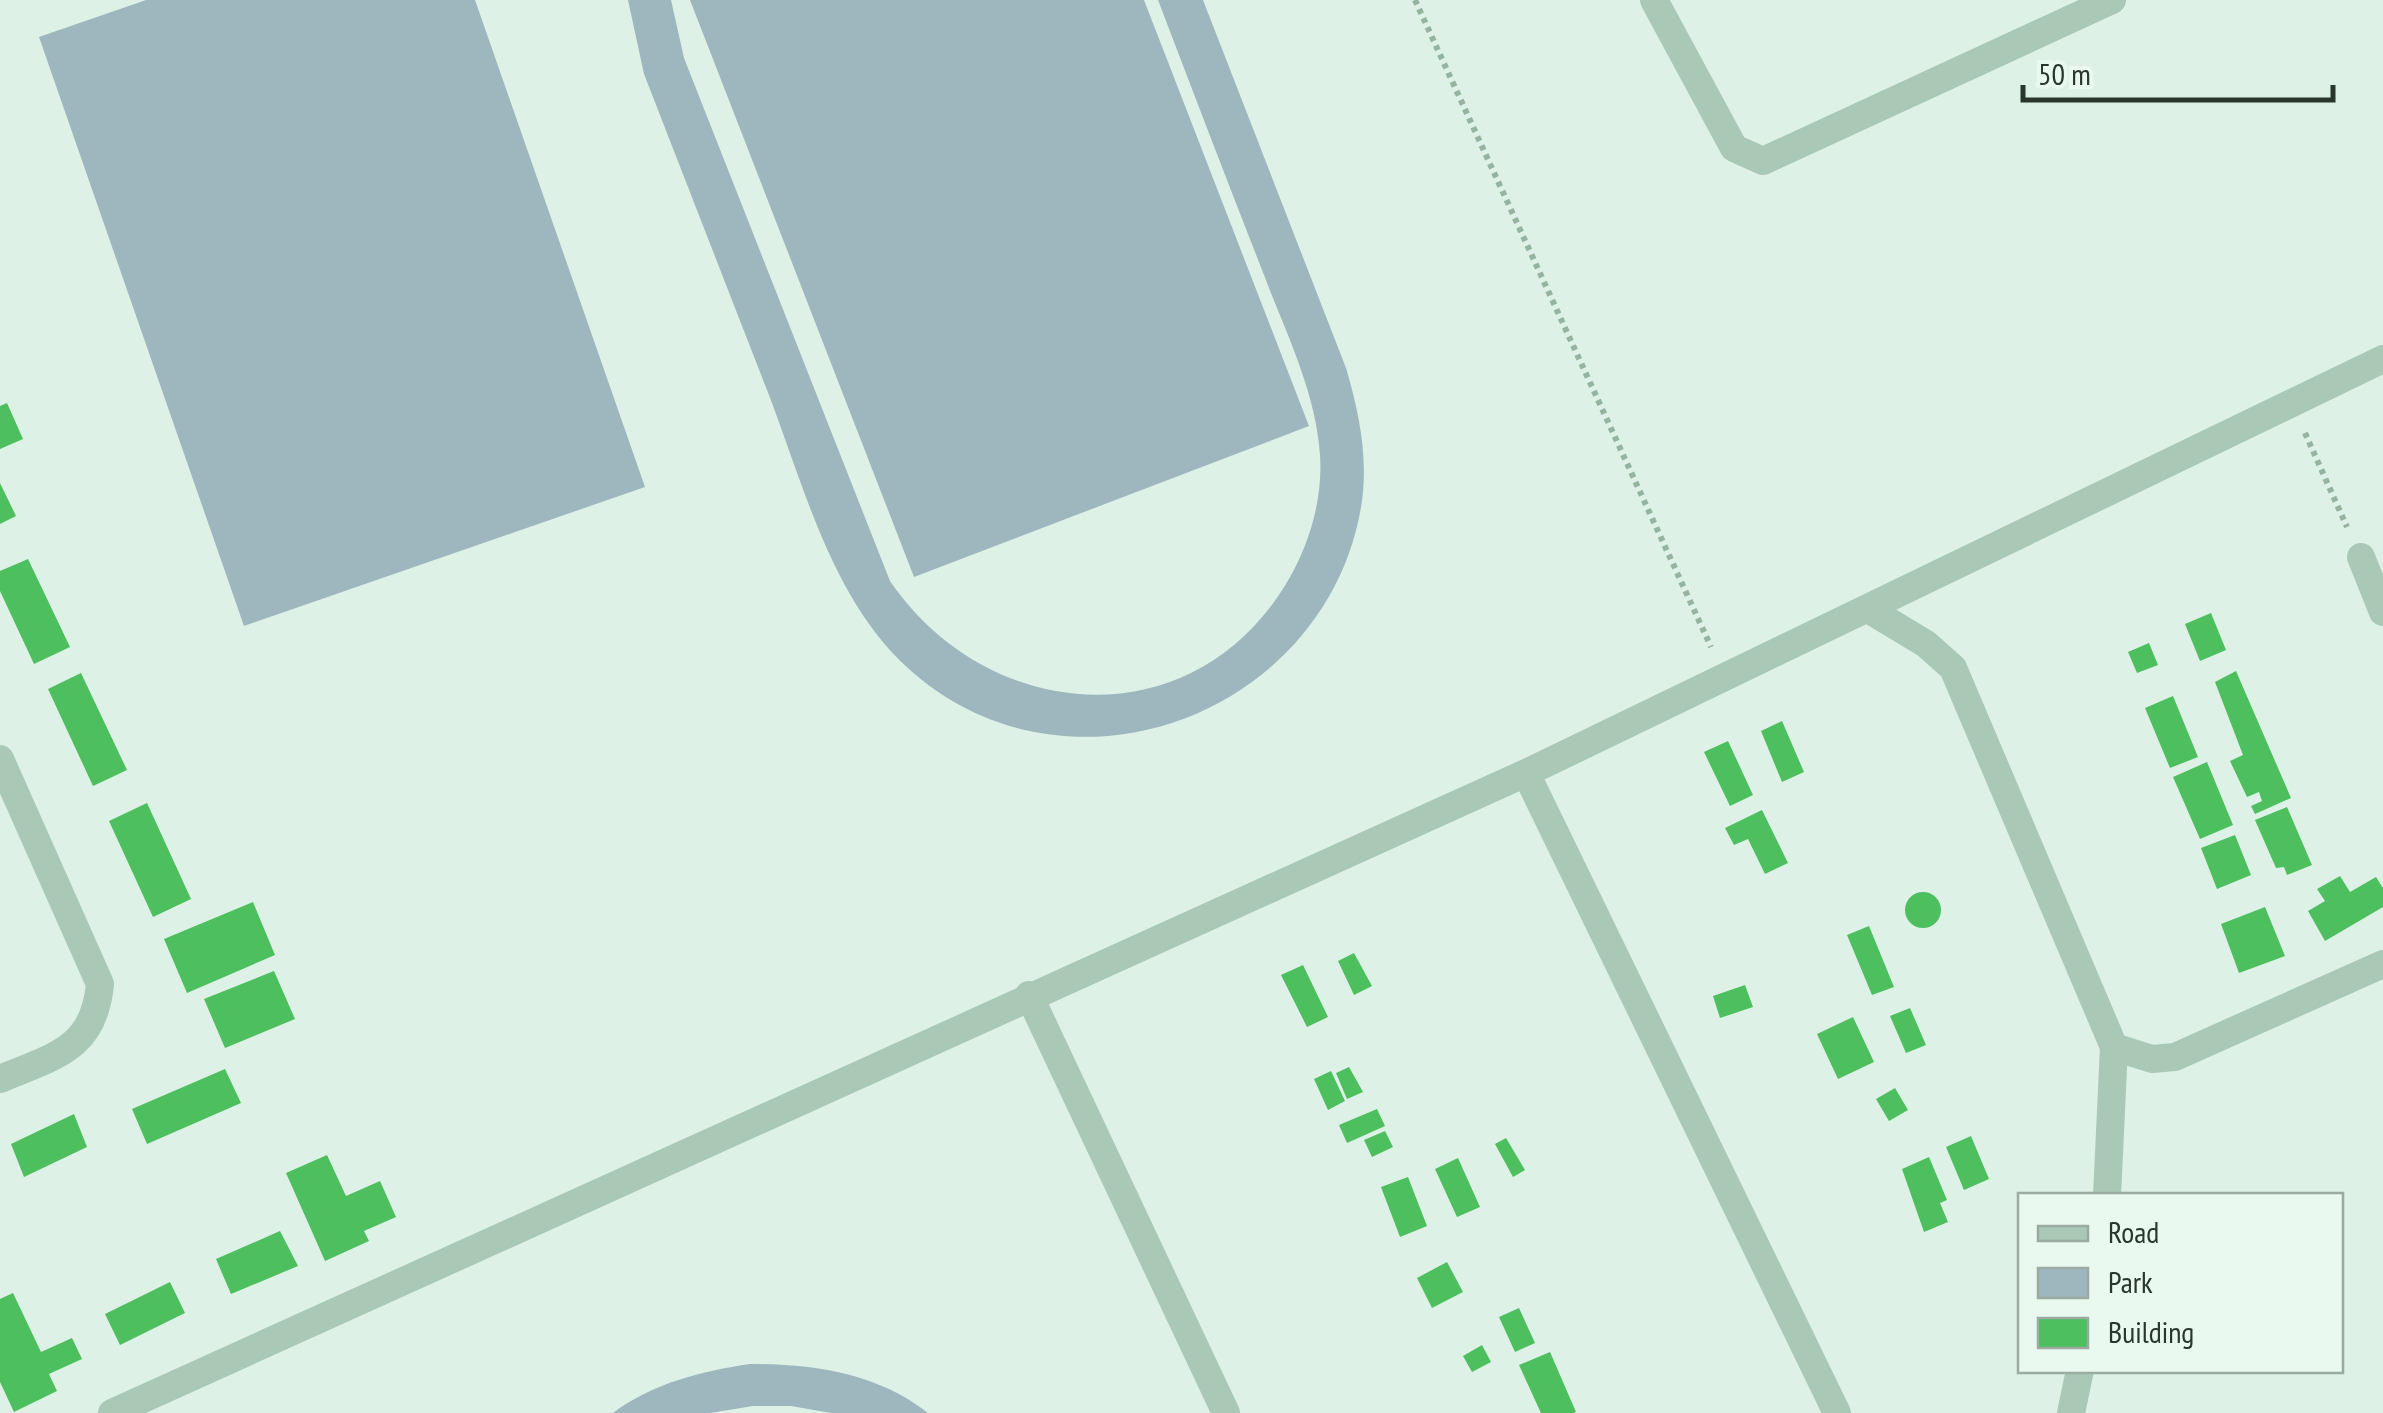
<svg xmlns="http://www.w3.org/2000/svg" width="2383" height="1413" font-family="'PT Sans Narrow',sans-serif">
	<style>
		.green { fill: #9eb7bf }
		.building { fill: #4dbf5e }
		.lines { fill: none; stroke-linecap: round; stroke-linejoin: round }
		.path { stroke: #94b49f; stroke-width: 6; stroke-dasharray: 5 5; stroke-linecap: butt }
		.minor { stroke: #a9c8b5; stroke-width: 28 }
	</style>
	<rect width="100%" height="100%" fill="#ddf1e6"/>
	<path class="green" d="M146,0H475L645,487L244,626L39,37Z
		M628,0H671L684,58L890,581C988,724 1191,740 1286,584C1309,546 1323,500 1320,455C1316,392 1286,333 1264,275C1228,183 1193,92 1158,0H1203L1346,368C1359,412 1368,456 1362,501C1331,712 1070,814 909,669C831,599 804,485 767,390C726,285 685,179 644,74Z
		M690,0H1144L1309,426L914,577Z
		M750,1364C813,1364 877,1373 928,1413H831L791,1406H753L710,1413H613C653,1383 702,1371 750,1364Z"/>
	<path class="building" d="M7,403L23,439L0,449V406Z
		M0,483L16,516L0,524Z
		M28,559L70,647L34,664L0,591V571Z
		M2211,613L2226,650L2200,661L2185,624Z
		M2149,643L2158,665L2137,673L2128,652Z
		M2236,671L2291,798L2255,814L2251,806L2262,801L2259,792L2247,797L2230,761L2243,755L2215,682Z
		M81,673L127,770L93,786L48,689Z
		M2173,696L2198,757L2170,768L2145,708Z
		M1782,721L1804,772L1782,782L1761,731Z
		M1728,741L1753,795L1730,806L1704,752Z
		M2207,762L2233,825L2200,839L2173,777Z
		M147,803L191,899L153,917L109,821Z
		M2287,807L2312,865L2287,875L2284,867L2276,868L2255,820Z
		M1762,810L1788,863L1765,874L1748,839L1734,845L1725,828Z
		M2235,835L2251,875L2217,889L2201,848Z
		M2340,876L2350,892L2376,877L2383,888V907L2325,941L2308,911L2325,901L2317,889Z
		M1905 910a18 18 0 1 1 36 0a18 18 0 1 1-36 0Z
		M253,902L275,955L187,993L164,939Z
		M2265,907L2285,956L2239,973L2221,924Z
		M1869,926L1894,987L1872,995L1847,935Z
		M1354,953L1372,986L1354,995L1338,961Z
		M1303,965L1328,1017L1307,1027L1281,975Z
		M274,971L295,1019L225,1048L204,999Z
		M1745,985L1753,1007L1720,1018L1713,996Z
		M1910,1008L1926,1045L1906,1053L1890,1016Z
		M1853,1017L1874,1062L1838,1079L1817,1034Z
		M1349,1067L1363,1092L1347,1099L1336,1073Z
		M225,1069L241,1103L147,1144L132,1109Z
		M1331,1071L1345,1101L1328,1110L1314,1079Z
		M1895,1088L1908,1110L1889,1121L1876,1099Z
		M1377,1109L1385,1126L1347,1143L1339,1125Z
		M74,1114L87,1147L24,1177L11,1144Z
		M1385,1131L1393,1147L1372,1157L1364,1140Z
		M1971,1136L1989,1179L1964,1190L1946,1147Z
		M1506,1138L1525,1170L1513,1177L1495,1144Z
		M327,1155L346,1196L380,1181L396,1217L364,1231L369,1241L325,1261L286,1173Z
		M1929,1157L1947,1200L1940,1203L1948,1222L1924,1232L1902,1169Z
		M1458,1158L1480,1207L1457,1217L1435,1169Z
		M1408,1177L1427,1226L1400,1237L1381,1187Z
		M280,1231L298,1266L231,1294L216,1259Z
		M1447,1262L1463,1292L1432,1308L1417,1278Z
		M170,1282L185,1313L120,1345L105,1314Z
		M13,1293L41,1352L72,1338L82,1359L49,1374L57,1391L14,1412L0,1382V1299Z
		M1519,1308L1535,1343L1515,1352L1499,1317Z
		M1482,1345L1491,1362L1472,1372L1463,1356Z
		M1550,1352L1576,1412L1573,1413H1541L1519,1365Z"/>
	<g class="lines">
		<path class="path" d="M1415,0L1711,647
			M2305,433L2347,527"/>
		<path class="minor" d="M1654,0L1734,148L1763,161L2112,0
			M2361,557L2383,612
			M1868,609L1926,644L1953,668L2114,1047L2152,1059L2175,1057L2383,964
			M0,759L100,984C94,1050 54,1056 0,1079
			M1526,773L1837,1413
			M1029,995L1226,1413
			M2107,1196L2114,1047
			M112,1413L1526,773L2383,359
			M2071,1413L2080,1370"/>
	</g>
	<rect x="2018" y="1193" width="325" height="180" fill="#e9f9f0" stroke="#9caba2" stroke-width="2.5"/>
	<rect x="2038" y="1226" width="50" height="15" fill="#a9c8b5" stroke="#9caba2" stroke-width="2.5"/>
	<text x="2108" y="1243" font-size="30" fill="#29362c">Road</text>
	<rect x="2038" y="1268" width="50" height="30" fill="#9eb7bf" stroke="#9caba2" stroke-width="2.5"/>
	<text x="2108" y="1293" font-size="30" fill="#29362c">Park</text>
	<rect x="2038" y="1318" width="50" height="30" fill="#4dbf5e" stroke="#9caba2" stroke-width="2.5"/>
	<text x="2108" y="1343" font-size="30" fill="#29362c">Building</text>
	<path d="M2023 85v15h310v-15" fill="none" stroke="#29362c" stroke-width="5"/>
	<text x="2038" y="85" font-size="30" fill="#29362c" stroke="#e9f9f0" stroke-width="8" paint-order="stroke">50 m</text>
</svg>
